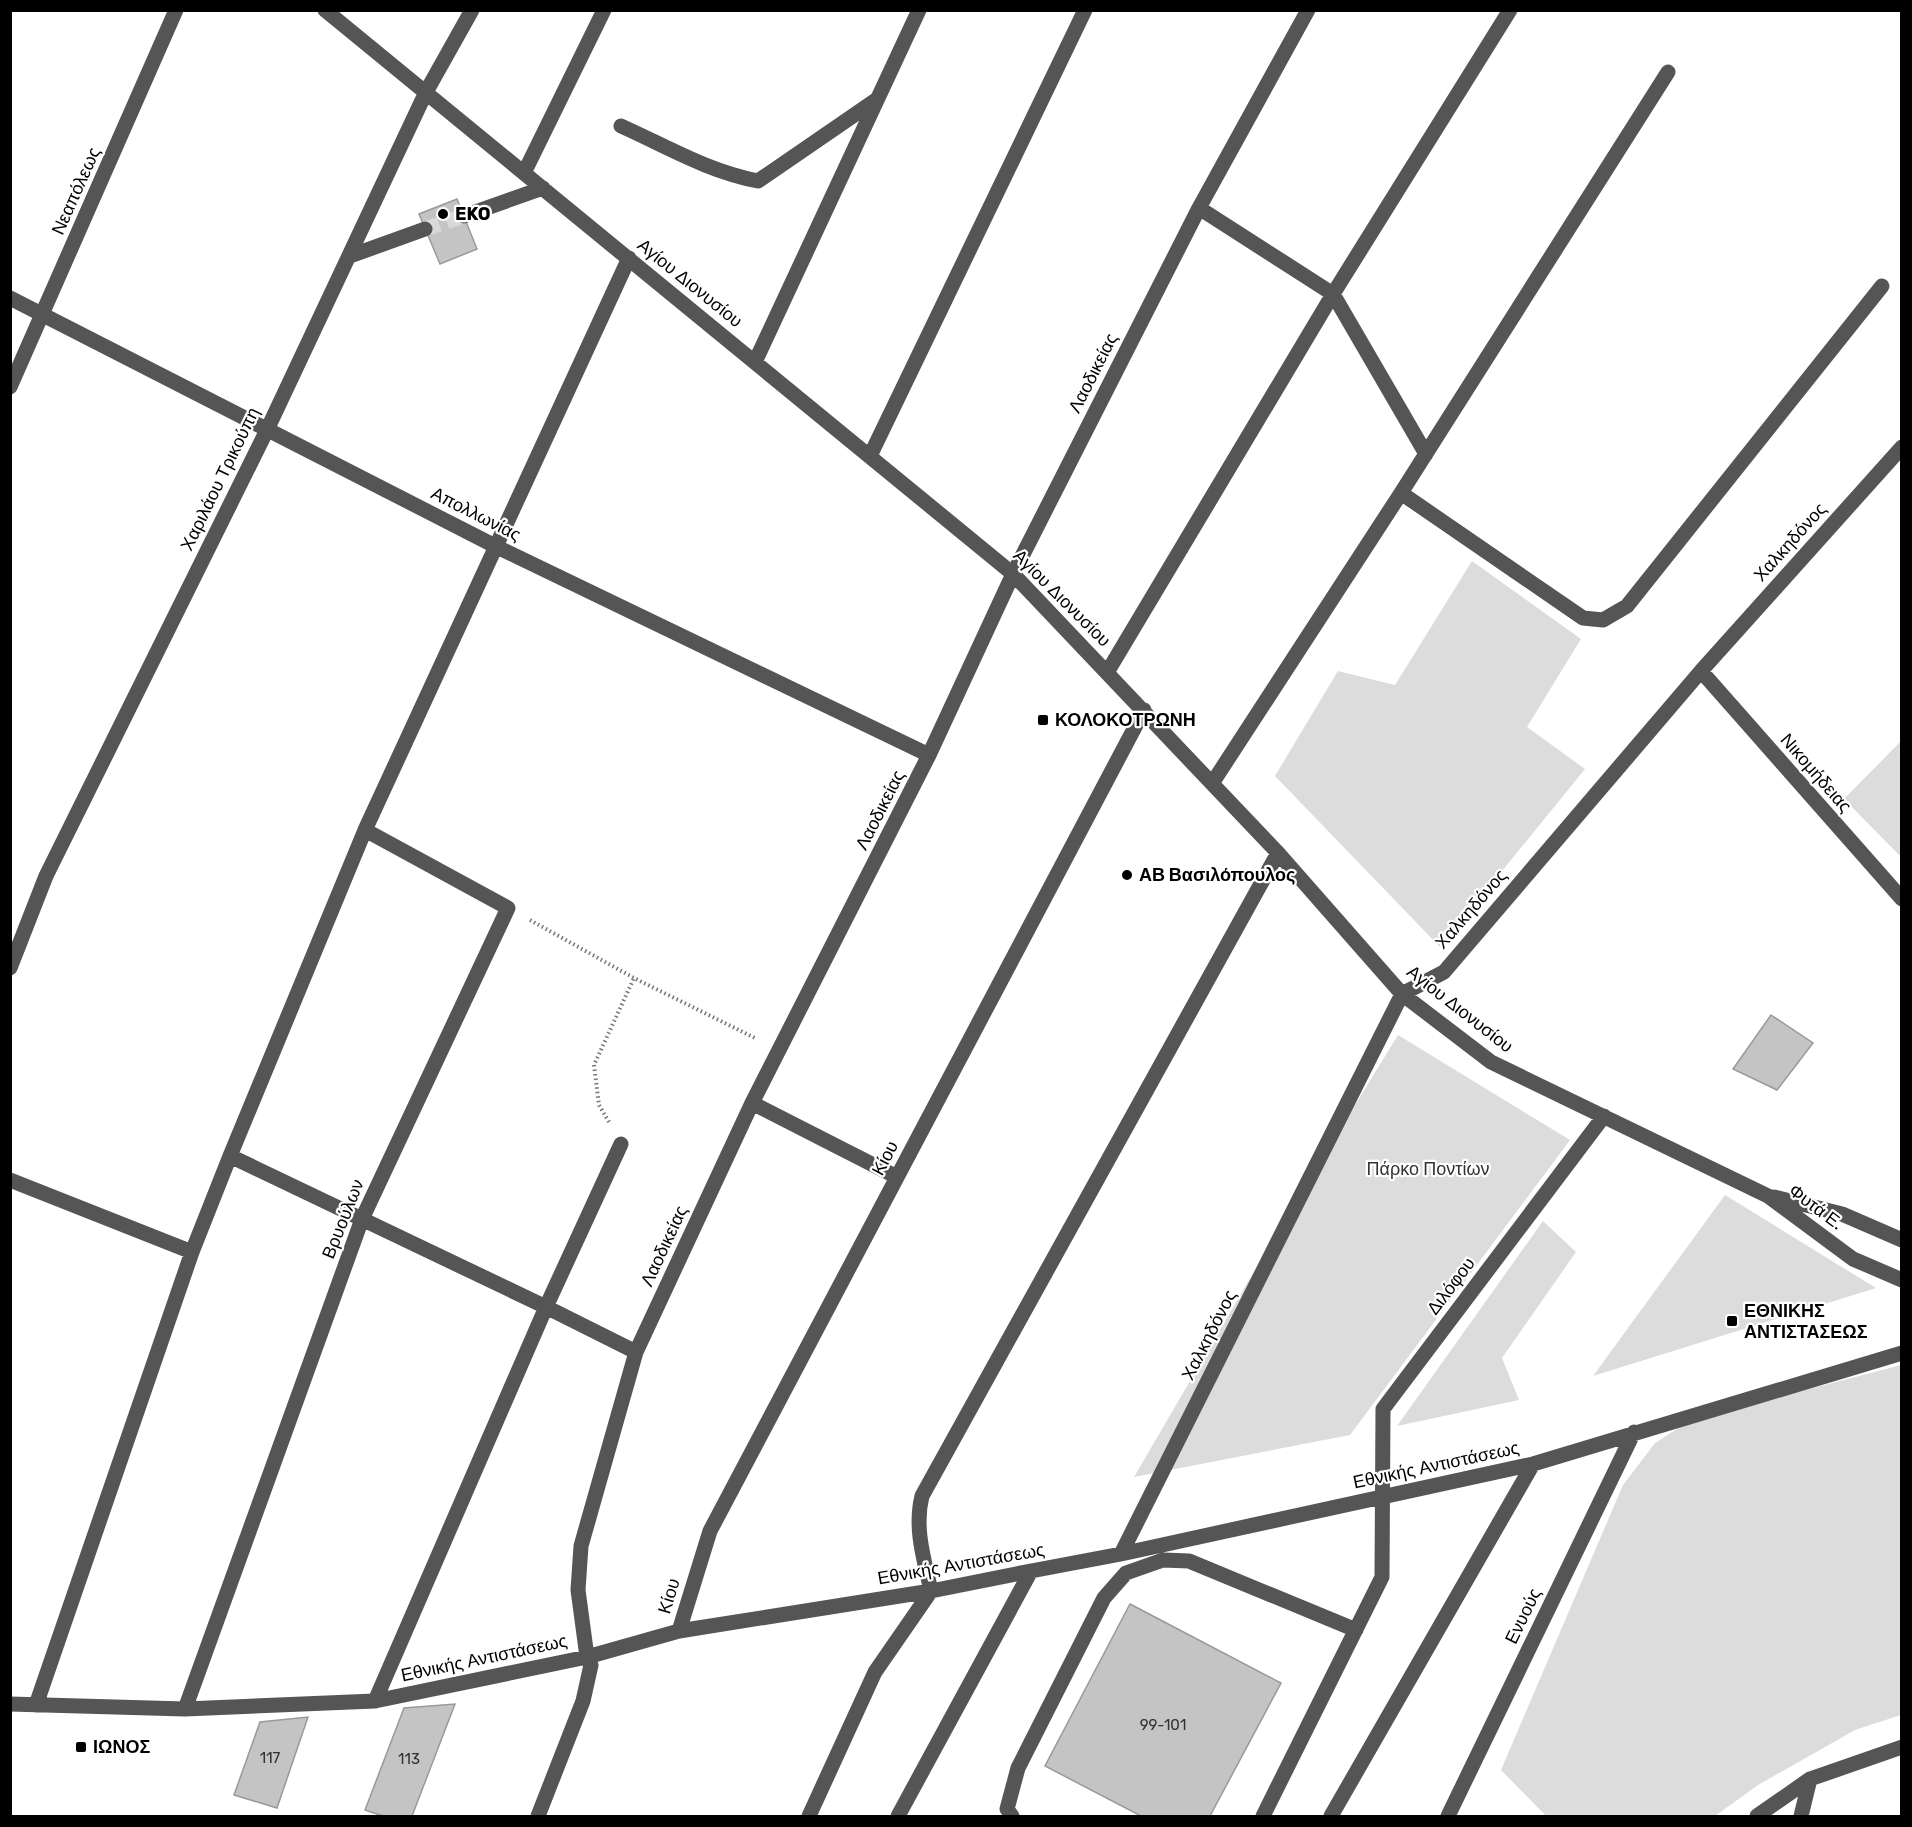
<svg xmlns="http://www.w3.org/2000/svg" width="1912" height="1827" font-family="Rubik,sans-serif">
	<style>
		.park { fill: #dcdcdc }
		.building { fill: #c4c4c4; stroke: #999; stroke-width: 1.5 }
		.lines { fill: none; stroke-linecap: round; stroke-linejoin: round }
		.minor-tunnel { stroke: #d9d9d9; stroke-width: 15; stroke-dasharray: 15 8; stroke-linecap: butt }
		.path { stroke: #777; stroke-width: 4; stroke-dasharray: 1.5 3; stroke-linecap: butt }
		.minor { stroke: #555; stroke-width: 15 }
		.poi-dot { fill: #000; stroke: #fff; stroke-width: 2 }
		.labels { text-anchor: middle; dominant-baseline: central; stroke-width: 4.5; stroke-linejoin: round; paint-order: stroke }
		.number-label { font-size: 15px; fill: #313131 }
		.street-label { font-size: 18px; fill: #000; stroke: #fff }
		.poi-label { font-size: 18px; font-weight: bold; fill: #000; stroke: #fff; text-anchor: start }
		.park-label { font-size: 18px; fill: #333; stroke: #fff }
	</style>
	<rect width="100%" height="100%" fill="#fff"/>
	<path class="park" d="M1472,561L1581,639L1527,727L1585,769L1440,947L1275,776L1338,671L1395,685Z
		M1901,741V857L1844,799Z
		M1398,1035L1570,1140L1350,1435L1134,1477L1277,1232Z
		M1725,1195L1876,1288L1593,1376Z
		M1543,1221L1576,1252L1502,1358L1519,1400L1397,1426Z
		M1901,1365V1715L1855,1730L1758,1785L1715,1816H1546L1501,1770L1623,1485L1655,1443L1691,1420Z"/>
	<path class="building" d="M457,199L477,249L440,264L419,214Z
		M1771,1015L1813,1043L1777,1090L1733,1069Z
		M1130,1604L1281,1683L1210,1816H1141L1045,1766Z
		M455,1704L412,1816H383L365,1810L404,1708Z
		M308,1717L277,1808L234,1795L260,1722Z"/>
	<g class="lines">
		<path class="minor-tunnel" d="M425,229L464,216"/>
		<path class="path" d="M530,920L634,978L757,1039
			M609,1122L599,1105L594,1065L634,978"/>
		<path class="minor" d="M325,10L1013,574L1278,853L1402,994L1491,1062L1768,1196L1853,1259L1902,1280
			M621,126C668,147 707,171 758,181L876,100
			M524,173L604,10
			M1199,208L1333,294L1426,454
			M464,216L543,188
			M350,256L425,229
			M10,298L497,547L929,755
			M755,362L919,10
			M10,387L176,10
			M870,456L1085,10
			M1401,493L1583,618L1603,620L1627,606L1882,286
			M1108,671L1333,294L1510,10
			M1701,671L1902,899
			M1213,782L1401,493L1668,72
			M10,968L46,876L267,430L426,92L472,10
			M752,1103L897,1177
			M230,1156L546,1307L636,1352
			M10,1180L192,1252
			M1774,1197L1842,1214L1902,1240
			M1121,1554L1402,994L1444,972L1701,671L1902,447
			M679,1631L710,1531L1144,710
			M375,1701L546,1307L621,1144
			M10,1704L185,1709L375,1701L587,1657L679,1631L931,1591L1031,1571L1121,1554L1533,1464L1902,1353
			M36,1705L192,1252L230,1156L365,830L629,258
			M185,1709L362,1219L508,908L365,830
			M538,1816L583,1701L591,1665L587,1657L578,1590L581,1546L636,1352L752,1103L929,755L1013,574L1199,208L1308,10
			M809,1816L875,1672L931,1591C924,1559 914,1528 922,1496L1278,853
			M898,1816L1031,1571
			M1012,1816L1007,1809L1018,1768L1104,1598L1126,1573L1163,1560L1189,1561L1356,1630
			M1263,1816L1382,1577L1383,1409L1604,1116
			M1331,1816L1533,1464
			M1448,1816L1634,1432
			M1757,1816L1810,1779L1902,1747
			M1801,1816L1810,1779"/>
	</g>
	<g class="poi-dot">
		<circle cx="443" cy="214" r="6"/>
		<rect x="1037" y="714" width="12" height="12" rx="3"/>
		<circle cx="1127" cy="875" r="6"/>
		<rect x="1726" y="1315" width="12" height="12" rx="3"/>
		<rect x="75" y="1741" width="12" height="12" rx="3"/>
	</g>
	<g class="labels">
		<g class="number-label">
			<text x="1163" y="1725">99-101</text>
			<text x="270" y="1758">117</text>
			<text x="409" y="1759">113</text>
		</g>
		<g class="street-label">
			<text transform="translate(76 191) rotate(-66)">Νεαπόλεως</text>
			<text transform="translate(690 283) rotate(39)">Αγίου Διονυσίου</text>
			<text transform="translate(1093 373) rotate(-63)">Λαοδικείας</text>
			<text transform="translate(220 479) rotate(-64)">Χαριλάου Τρικούπη</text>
			<text transform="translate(476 514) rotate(27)">Απολλωνίας</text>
			<text transform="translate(1790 542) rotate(-48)">Χαλκηδόνος</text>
			<text transform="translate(1062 598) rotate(45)">Αγίου Διονυσίου</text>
			<text transform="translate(1816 773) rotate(49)">Νικομήδειας</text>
			<text transform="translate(880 810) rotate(-63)">Λαοδικείας</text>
			<text transform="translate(1471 909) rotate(-49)">Χαλκηδόνος</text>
			<text transform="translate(1460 1009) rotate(38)">Αγίου Διονυσίου</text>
			<text transform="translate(885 1158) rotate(-62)">Κίου</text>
			<text transform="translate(1816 1207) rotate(37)">Φυτά Ε.</text>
			<text transform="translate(343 1219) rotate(-68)">Βρυούλων</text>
			<text transform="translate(664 1246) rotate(-65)">Λαοδικείας</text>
			<text transform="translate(1451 1286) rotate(-53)">Διλόφου</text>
			<text transform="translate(1209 1335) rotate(-63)">Χαλκηδόνος</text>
			<text transform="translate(1436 1465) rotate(-12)">Εθνικής Αντιστάσεως</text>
			<text transform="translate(961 1564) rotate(-10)">Εθνικής Αντιστάσεως</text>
			<text transform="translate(669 1596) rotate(-73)">Κίου</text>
			<text transform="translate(1523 1616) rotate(-64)">Ενυούς</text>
			<text transform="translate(484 1658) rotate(-12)">Εθνικής Αντιστάσεως</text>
		</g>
		<g class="poi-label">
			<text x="455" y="214">EKO</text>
			<text x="1055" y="720">ΚΟΛΟΚΟΤΡΩΝΗ</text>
			<text x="1139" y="875">ΑΒ Βασιλόπουλος</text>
			<text x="1744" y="1311">ΕΘΝΙΚΗΣ<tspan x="1744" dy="21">ΑΝΤΙΣΤΑΣΕΩΣ</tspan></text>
			<text x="93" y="1747">ΙΩΝΟΣ</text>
		</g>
		<g class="park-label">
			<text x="1428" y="1169">Πάρκο Ποντίων</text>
		</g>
	</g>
	<rect width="1912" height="1827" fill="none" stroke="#000000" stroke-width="24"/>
</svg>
